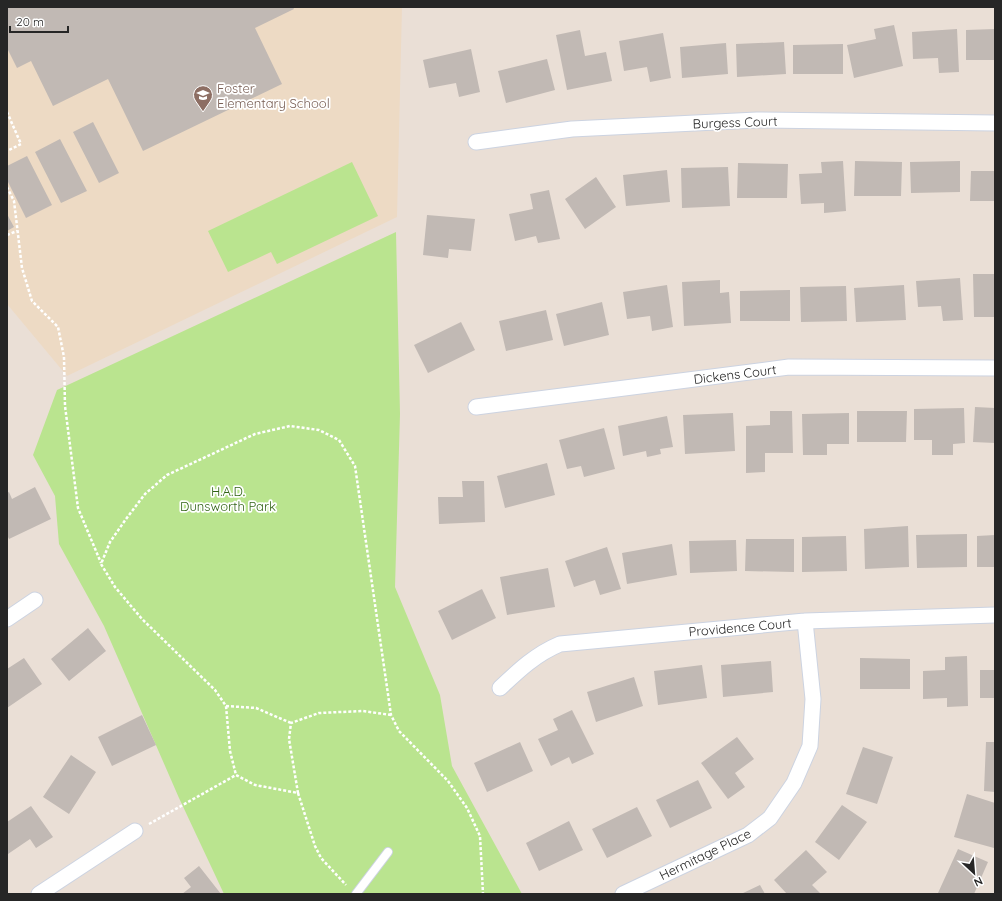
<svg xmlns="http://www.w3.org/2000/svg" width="1002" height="901" font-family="Quicksand,sans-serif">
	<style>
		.education { fill: #eddac4 }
		.green { fill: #bae48f }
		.building { fill: #c1b9b4 }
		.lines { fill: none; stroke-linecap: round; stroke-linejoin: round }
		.lane-casing { stroke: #ccd3e1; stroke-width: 10 }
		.street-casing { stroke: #ccd3e1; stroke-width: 17 }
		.path { stroke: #fff; stroke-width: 2.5; stroke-dasharray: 3 2; stroke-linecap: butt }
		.lane { stroke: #fff; stroke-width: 8 }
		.street { stroke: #fff; stroke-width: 15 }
		.labels { text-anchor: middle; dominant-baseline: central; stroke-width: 3.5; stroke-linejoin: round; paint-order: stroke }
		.education-label { font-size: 13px; fill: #785e54; stroke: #fff; text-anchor: start }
		.street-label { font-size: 13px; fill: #262626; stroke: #fff }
		.park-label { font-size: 13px; fill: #326416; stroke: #fff }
	</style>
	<rect width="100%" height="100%" fill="#eadfd6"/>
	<path class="education" d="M7,7H402L397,217L67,376L7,304Z"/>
	<path class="green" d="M352,162L378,216L277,264L271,252L228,272L208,231Z
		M396,232L400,414L395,587L440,695L452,766L522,894H224L179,798L104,626L59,544L55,496L33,455L57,390Z"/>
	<path class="building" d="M7,7H293L294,9L255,28L282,84L143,151L108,79L53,106L31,61L17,68L7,48Z
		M894,25L903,66L854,78L847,45L876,39L874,29Z
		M957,29L959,72L939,73L938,58L913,59L912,32Z
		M995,29V60H966V30Z
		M580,30L585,56L606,52L612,81L567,90L556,35Z
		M663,33L671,78L650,82L647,67L624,71L619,41Z
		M784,42L786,74L737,77L736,44Z
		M726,43L728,74L682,78L680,47Z
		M843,44V74H793V45Z
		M471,49L480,92L459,97L456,83L429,88L423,60Z
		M547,59L555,90L506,103L498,71Z
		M93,122L119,173L99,183L73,132Z
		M60,139L87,191L61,203L35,152Z
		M27,156L52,205L26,218L7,180V166Z
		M843,161L846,211L824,213V203L801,204L799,174L822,173L821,162Z
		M855,161L902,162L901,196H854Z
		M960,161V192L911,193L910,162Z
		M738,163L788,164L787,198H737Z
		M728,167L730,206L682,208L681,168Z
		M667,170L670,202L626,206L623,175Z
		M971,171H995V201H970Z
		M596,177L616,207L585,229L565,199Z
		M549,190L560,239L538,243L536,236L515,241L509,214L533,209L530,194Z
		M7,214L14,227L7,231Z
		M427,215L475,219L471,251L449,249L448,258L423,255Z
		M973,274H995V317H974Z
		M960,278L963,320L943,321L941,306L918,307L916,281Z
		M720,280V293L729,292L731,323L684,326L682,282Z
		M667,285L673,327L652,331L650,316L627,319L623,292Z
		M904,285L906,320L856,322L854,288Z
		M846,286L847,321L801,322L800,287Z
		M790,290V321H740V291Z
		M602,302L609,335L564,346L556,314Z
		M546,310L553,340L506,351L499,321Z
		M461,322L475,350L428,373L414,345Z
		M975,407L995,408V443L973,442Z
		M964,408L965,443L953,444V455H932V440H914V409Z
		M770,411H792L793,453H765V472L746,473V426L770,425Z
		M857,411H907L906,442H857Z
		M733,413L735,451L685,454L683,415Z
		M849,413V444H827V455H803L802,414Z
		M667,416L673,447L660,449L661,454L647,457L646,451L623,456L618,426Z
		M604,428L615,469L584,477L581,466L567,469L559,440Z
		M547,463L555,495L505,508L497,476Z
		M462,481H484L485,522L439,524L438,497H463Z
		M35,487L51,519L9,539L7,535V493L9,492L12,499Z
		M908,526L909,567L865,569L864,529Z
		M967,534V567L917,568L916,535Z
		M995,535V567H977V536Z
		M846,536L847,571L802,572V537Z
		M746,539H794V572L745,571Z
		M736,540L737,571L690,573L689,541Z
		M672,544L677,575L627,584L622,553Z
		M607,547L621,589L600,595L595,580L574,587L565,561Z
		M548,568L555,607L507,615L500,577Z
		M482,589L496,618L452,640L438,611Z
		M88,628L106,651L69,681L51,659Z
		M967,656L968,706L947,707V698L923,699V671L945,670V657Z
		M24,658L42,684L7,708V669Z
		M860,658L910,659V689H860Z
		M771,661L773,692L723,697L721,665Z
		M702,665L707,698L658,705L654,671Z
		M980,670H995V698H980Z
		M634,677L643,706L596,722L587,692Z
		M572,710L594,754L572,764L569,757L551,766L538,739L558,730L553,719Z
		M142,715L156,745L112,766L98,737Z
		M737,737L754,759L735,773L745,787L728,799L701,763Z
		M520,742L533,771L487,792L474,763Z
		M986,742H995V792L984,791Z
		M863,747L893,757L877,804L846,794Z
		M71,755L96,772L69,814L43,797Z
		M698,780L712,808L670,828L656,800Z
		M967,794L995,803L994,848L954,837Z
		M842,805L867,822L839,860L815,842Z
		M31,806L53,837L36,848L30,839L8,854L7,822Z
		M637,807L652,836L607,858L592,829Z
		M569,821L583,850L539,871L526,843Z
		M958,849L988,862L974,894H941L938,893Z
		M806,850L827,872L812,885L821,894H787L774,880Z
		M199,866L221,894H182L191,887L184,878Z
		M760,885L765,894H741Z"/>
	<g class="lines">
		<defs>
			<path id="lane" d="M356,894L388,852"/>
			<path id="street" d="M476,142L572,129L757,120L995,123
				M476,407L789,367L995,368
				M7,619L35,600
				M500,688C519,670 536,654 560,644L805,621L995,615
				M39,894L135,831
				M623,894L748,835L770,818L794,783L810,746L813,699L805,621"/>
		</defs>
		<use href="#lane" class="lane-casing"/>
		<use href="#street" class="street-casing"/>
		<path class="path" d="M7,112L21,144L7,151
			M7,187L14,201L22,268L32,301L58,327L64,357L65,406L78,508L101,563
			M7,235L17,231
			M226,706L256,708L291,723
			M391,715L363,711L319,713L291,723L289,739L298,793L255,785L236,775L230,751L226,706L215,690L142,619L115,587L101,564L110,542L126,519L145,494L167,475L255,434L290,426L319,430L339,440L355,466L391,715L399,731L448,781L467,808L480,836L483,894
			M298,793L315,846L321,858L346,885
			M149,824L236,775"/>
		<use href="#lane" class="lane"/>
		<use href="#street" class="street"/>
	</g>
	<defs>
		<symbol id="school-pin" viewBox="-11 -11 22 30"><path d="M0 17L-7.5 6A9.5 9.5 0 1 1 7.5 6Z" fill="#8d6e63" stroke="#fff"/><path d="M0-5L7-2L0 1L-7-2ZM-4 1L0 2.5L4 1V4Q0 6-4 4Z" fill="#fff"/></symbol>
	</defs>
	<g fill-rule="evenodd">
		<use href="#school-pin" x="192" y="84" width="22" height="30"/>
	</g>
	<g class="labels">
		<g class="education-label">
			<text x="217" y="88">Foster<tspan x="217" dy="15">Elementary School</tspan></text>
		</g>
		<g class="street-label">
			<text transform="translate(735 122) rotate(-2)">Burgess Court</text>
			<text transform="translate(735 374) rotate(-7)">Dickens Court</text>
			<text transform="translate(740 627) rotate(-5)">Providence Court</text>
			<text transform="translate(705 854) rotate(-26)">Hermitage Place</text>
		</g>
		<g class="park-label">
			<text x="228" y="491">H.A.D.<tspan x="228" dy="15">Dunsworth Park</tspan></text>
		</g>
	</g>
	<rect width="1002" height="901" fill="none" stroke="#262626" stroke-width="16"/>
	<g transform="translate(974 873) rotate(154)" stroke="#ffffff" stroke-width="3" paint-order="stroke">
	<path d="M0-3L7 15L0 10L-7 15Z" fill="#262626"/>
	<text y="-6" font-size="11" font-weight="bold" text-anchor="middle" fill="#262626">N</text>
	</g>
	<path d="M10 26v6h58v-6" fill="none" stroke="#262626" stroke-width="2"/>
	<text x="16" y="26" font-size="12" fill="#262626" stroke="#ffffff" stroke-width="3" paint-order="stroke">20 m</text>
</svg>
